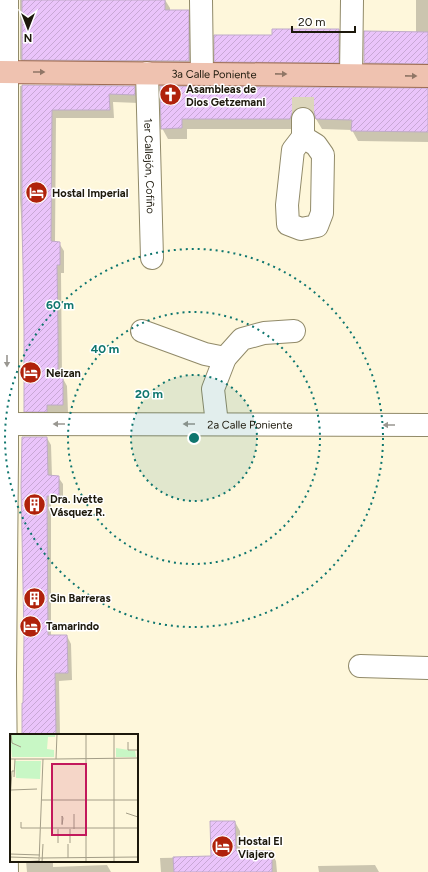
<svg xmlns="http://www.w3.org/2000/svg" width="428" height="872" font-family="Figtree,sans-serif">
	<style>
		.shadow { fill: #0003 }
		.building { fill: url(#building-hatch); stroke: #bfaac8 }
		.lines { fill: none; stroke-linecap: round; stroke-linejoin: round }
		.minor-tunnel { stroke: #dcd6bc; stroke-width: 22; stroke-dasharray: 22 11; stroke-linecap: butt }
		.minor-casing { stroke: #918a69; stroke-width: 24 }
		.major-casing { stroke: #9f6c54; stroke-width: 24 }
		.minor { stroke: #fff; stroke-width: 22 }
		.major { stroke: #efc2b0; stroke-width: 22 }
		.oneway { fill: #907666 }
		.oneway2 { fill: #999791 }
		.ring { fill: none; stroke: #0f766e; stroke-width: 2; stroke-dasharray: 2 4 }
		.labels { text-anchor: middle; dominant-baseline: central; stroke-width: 3; stroke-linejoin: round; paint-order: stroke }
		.street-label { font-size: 11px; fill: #1c180b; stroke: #fff }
		.poi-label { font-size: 11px; font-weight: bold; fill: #1c180b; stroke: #fff; text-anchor: start }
		.inset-road { fill: none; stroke: #a49e88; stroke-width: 1 }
		.view { fill: #c2185b; fill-opacity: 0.15; stroke: #c2185b; stroke-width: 2 }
		.inset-edge { fill: none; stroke: #1c180b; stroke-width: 2 }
		.centre { fill: #0f766e; stroke: #fff; stroke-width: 2 }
		.ring-label { font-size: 12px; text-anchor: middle; font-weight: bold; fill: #0f766e; stroke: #fff; stroke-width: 3; stroke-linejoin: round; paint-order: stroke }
	</style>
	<defs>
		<pattern id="building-hatch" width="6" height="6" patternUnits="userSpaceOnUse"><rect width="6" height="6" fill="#eac4fa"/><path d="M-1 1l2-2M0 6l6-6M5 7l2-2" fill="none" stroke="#c8a8d5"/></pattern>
	</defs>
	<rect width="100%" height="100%" fill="#fef7db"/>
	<path class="shadow" d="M20,0H165L170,8V11H188L193,20L194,70L25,68L20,59Z
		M416,0H428V63H403L402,72L370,71L365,63L416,33Z
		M339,30L341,34V67L218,66L215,61L273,36Z
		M20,86L134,87L139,95V103L113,102L114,118H56L55,242L59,243L64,251V273H61L62,377L67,386L68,413H51V419H30L25,411L24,265L20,199Z
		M161,87L428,89V142L358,141L352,130L322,129L316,119L310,117L296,129H187V139H168L162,128Z
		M47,438L51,445L52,477H58L63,484V503H51V636H67L71,644L72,680L59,681L60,735H23L24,704Z
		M235,822L240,831V852H271L276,861L277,872H161L160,858L212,857Z
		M26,861H53V867L107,865L111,872H27Z
		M375,865L379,872H319L318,866Z"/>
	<path class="building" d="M22,0H165V10H189V61L22,60Z
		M272,29H339V63L214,62V35H272Z
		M364,31L428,32V64L364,63Z
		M22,85L135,86V95L109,94L110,110H52L51,241L60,242V265H57L58,333V377H63V405H47V412H24V333L23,265L22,226Z
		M160,86L428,88V132L351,131L352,120L316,119L314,112L309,108L303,107L296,108L292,113L290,119H182V128L161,129Z
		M22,437H47L48,475L59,476V496H47L48,635H67L68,673H55L56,735H22V703H23L24,635L21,486Z
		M210,821H235L236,851H272V872H174L173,857L211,856Z"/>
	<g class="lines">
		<path class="minor-tunnel" d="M303,119V80"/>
		<defs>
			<g id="minor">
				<path d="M7,0V459L5,676L7,872"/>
				<path d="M201,0L202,73"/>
				<path id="s1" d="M147,73L152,258"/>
				<path d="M351,75L352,0"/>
				<path d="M303,137L316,145L323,155L322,213L317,226L301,229L288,224L287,205L293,150L303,137V119"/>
				<path d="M142,331L205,354L225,358"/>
				<path id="s2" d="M0,424L428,425"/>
				<path d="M217,424L213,389L225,358L242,339L264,333L294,331"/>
				<path d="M360,666L428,668"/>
			</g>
			<g id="major">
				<path id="s3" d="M0,72L428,76"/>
			</g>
		</defs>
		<use href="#minor" class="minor-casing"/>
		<use href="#major" class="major-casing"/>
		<use href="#minor" class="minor"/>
		<use href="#major" class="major"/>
	</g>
	<defs><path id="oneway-solid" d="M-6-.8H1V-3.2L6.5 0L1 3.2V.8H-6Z"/></defs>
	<g class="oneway">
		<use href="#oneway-solid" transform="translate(39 72)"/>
		<use href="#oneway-solid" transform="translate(281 74) rotate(1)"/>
		<use href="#oneway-solid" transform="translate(411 76) rotate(1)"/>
	</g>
	<g class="oneway2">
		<use href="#oneway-solid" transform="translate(7 361) rotate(90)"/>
		<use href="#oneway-solid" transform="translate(59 424) rotate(-180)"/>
		<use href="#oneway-solid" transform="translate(189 424) rotate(-180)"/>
		<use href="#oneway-solid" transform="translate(389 425) rotate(-180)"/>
	</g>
	<circle cx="194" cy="438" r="63" fill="#0f766e" fill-opacity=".12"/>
	<g class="ring">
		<circle cx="194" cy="438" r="63"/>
		<circle cx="194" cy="438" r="126"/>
		<circle cx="194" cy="438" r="189"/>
	</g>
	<defs>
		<symbol id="church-disc" viewBox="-11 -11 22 22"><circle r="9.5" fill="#b0220b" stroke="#fff"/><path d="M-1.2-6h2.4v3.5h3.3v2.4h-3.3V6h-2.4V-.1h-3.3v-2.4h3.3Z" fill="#fff"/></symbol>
		<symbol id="hotel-disc" viewBox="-11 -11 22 22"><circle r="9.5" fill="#b0220b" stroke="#fff"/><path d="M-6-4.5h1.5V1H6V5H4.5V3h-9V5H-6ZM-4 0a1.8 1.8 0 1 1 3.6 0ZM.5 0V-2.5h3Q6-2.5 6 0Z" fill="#fff"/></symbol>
		<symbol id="building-disc" viewBox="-11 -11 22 22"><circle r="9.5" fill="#b0220b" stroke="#fff"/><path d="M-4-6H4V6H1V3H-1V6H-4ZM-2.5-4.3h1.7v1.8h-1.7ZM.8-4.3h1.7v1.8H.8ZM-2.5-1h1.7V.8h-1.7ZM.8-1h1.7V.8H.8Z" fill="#fff"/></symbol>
	</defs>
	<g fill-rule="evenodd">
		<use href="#church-disc" x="158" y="82" width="25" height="25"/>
		<use href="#hotel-disc" x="24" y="180" width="25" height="25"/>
		<use href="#hotel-disc" x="18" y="360" width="25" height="25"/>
		<use href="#building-disc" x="22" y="492" width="25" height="25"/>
		<use href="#building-disc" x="22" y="586" width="25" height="25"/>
		<use href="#hotel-disc" x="18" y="614" width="25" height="25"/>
		<use href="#hotel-disc" x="210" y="834" width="25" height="25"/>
	</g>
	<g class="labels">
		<g class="street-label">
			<text stroke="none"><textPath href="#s3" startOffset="214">3a Calle Poniente</textPath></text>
			<text stroke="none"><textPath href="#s1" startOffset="93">1er Callejón, Cofiño</textPath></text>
			<text stroke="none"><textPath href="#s2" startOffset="250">2a Calle Poniente</textPath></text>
		</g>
		<g class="poi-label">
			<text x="186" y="89">Asambleas de<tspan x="186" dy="13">Dios Getzemani</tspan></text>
			<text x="52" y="193">Hostal Imperial</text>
			<text x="46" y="373">Neizan</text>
			<text x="50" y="499">Dra. Ivette<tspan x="50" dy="13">Vásquez R.</tspan></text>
			<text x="50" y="598">Sin Barreras</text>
			<text x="46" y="626">Tamarindo</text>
			<text x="238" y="841">Hostal El<tspan x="238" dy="13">Viajero</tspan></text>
		</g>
	</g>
	<g transform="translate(10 734)">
		<rect width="128" height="128" fill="#fef7db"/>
		<path d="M0,0H45V3H38L37,15L44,16V23H2Z" fill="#c8f7c5"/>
		<path d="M106,14L125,17L126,23H106ZM5,27H31L30,45L6,44Z" fill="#c8f7c5"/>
		<path class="inset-road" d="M1,0L2,9L11,13M76,0V128M118,8V16H128M0,25H33M46,25L128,24M4,43L5,25M1,56L27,55M0,66L2,37H4M32,66H128M116,79L128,83M64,80V95M11,88V94H30M52,91L53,84L52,82V90M31,94H128M60,95V109M48,109V95M58,110V124M0,120L30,121M0,123L29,124M30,124L128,123M12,128L29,127M29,128L33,25H46L47,0M32,128L33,110M104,128V0"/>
		<path class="view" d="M42,30H76V101H42Z"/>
		<rect width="128" height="128" class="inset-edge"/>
	</g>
	<circle cx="194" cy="438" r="6" class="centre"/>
	<g class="ring-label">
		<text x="60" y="309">60 m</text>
		<text x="105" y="353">40 m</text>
		<text x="149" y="398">20 m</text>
	</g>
	<g transform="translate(28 28) rotate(180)" stroke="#ffffff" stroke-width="3" paint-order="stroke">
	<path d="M0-3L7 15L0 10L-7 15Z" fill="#1c180b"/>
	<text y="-6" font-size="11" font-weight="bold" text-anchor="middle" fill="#1c180b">N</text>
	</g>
	<path d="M292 26v6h63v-6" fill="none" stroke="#1c180b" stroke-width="2"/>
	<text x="298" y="26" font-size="12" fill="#1c180b" stroke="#ffffff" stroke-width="3" paint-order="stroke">20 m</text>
</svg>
